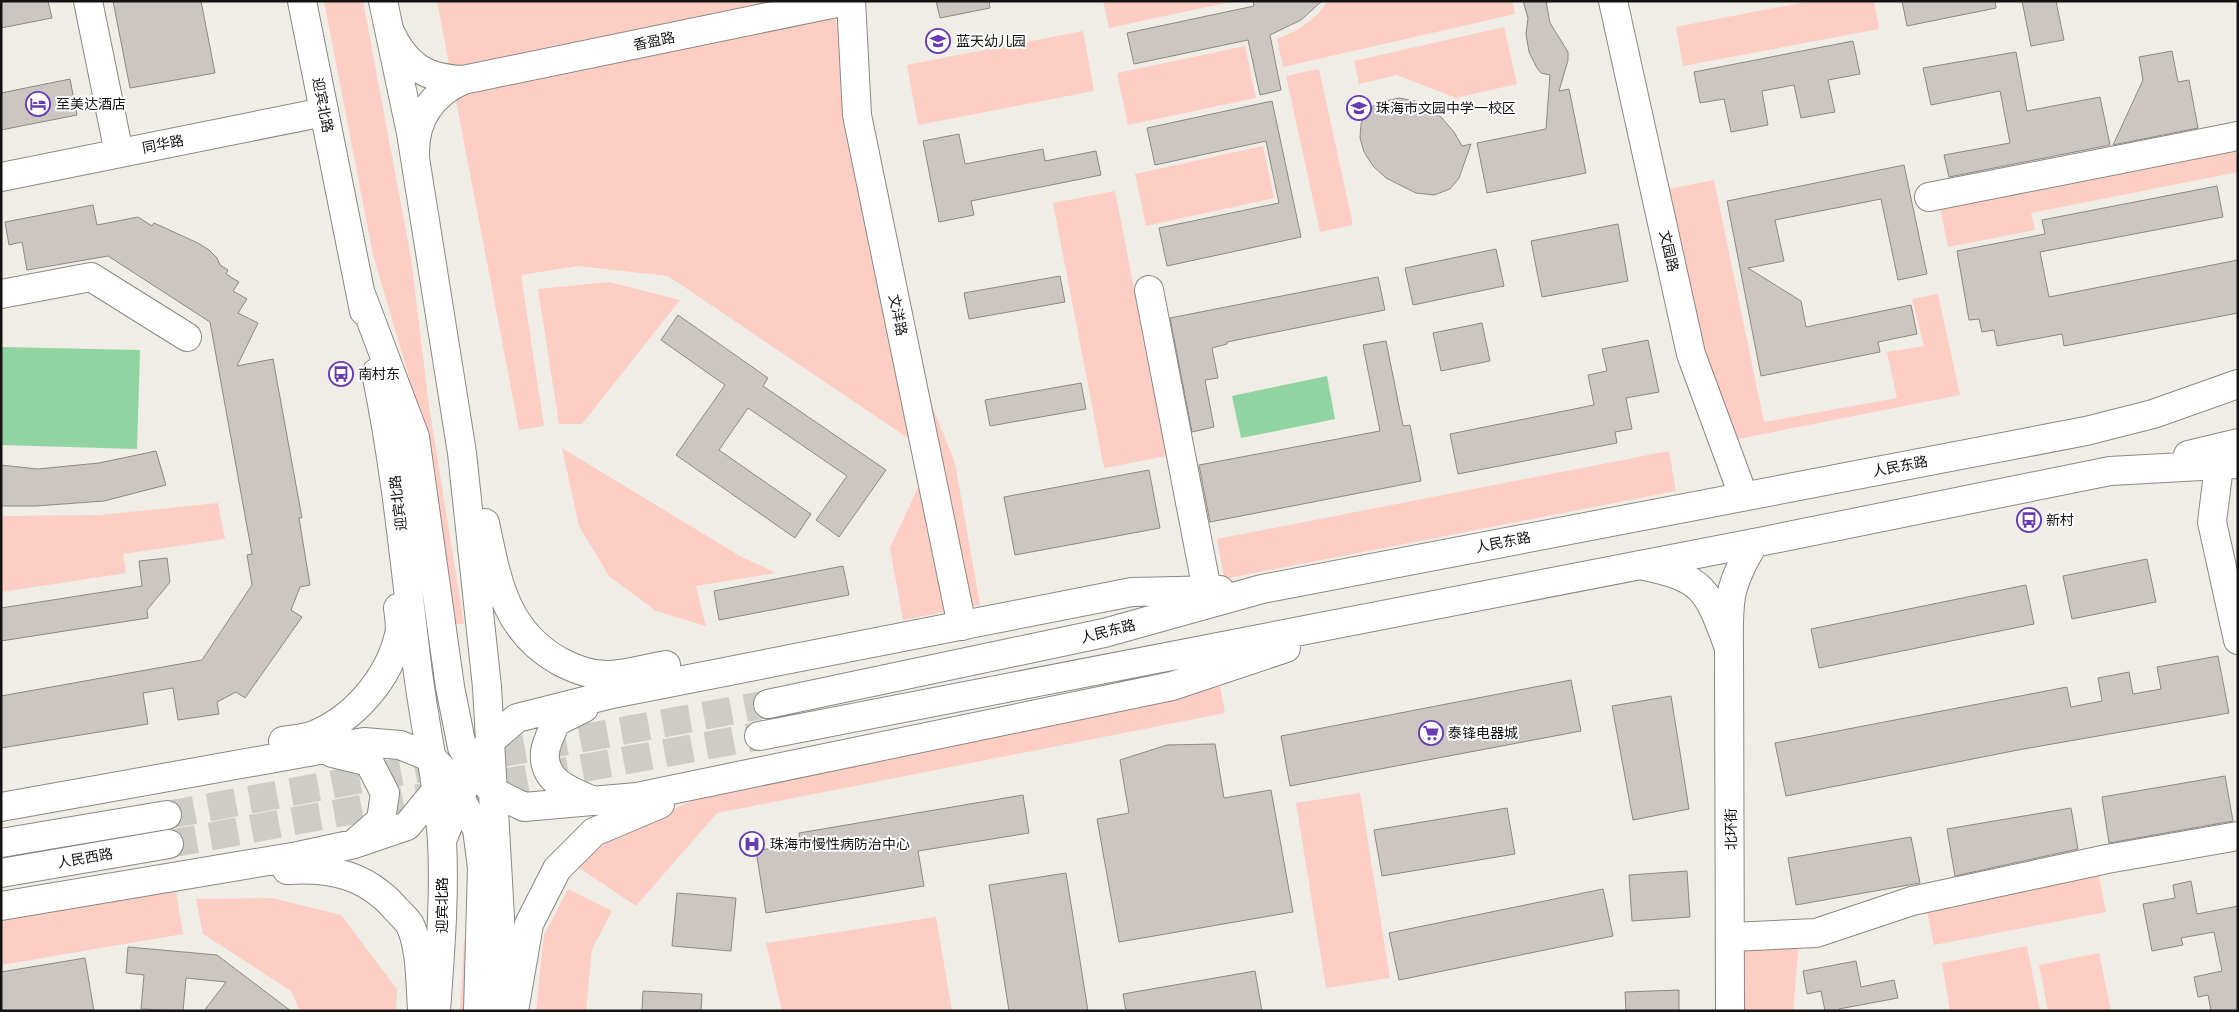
<svg xmlns="http://www.w3.org/2000/svg" width="2239" height="1012" viewBox="0 0 2239 1012" font-family="Raleway,'Noto Sans SC',sans-serif">
<style>
.green{fill:#fecec5}
.water{fill:#8fd4a1}
.building{fill:#ccc6c2;stroke:#8f8985}
.lines{fill:none;stroke-linecap:round;stroke-linejoin:round}
.major-tunnel{stroke:#ceccc6;stroke-width:28;stroke-dasharray:28 14;stroke-linecap:butt}
.minor-casing{stroke:#8a8882;stroke-width:30}
.major-casing{stroke:#8a8882;stroke-width:30}
.minor{stroke:#fff;stroke-width:28}
.major{stroke:#fff;stroke-width:28}
.labels{text-anchor:middle;stroke-width:4;stroke-linejoin:round;paint-order:stroke}
.street-label{font-size:14px;fill:#141311;stroke:#fff}
.poi-label{font-size:14px;fill:#141311;stroke:#fff;text-anchor:start}
</style>
<rect width="100%" height="100%" fill="#efede6"/>
<!-- green -->
<path class="green" d="M324,1H363L411,258L429,406L464,624H455L423,424L373,255Z
M437,1H831L848,71L866,200L869,250L916,409L932,406L955,463L980,605L903,620L890,548L933,455L668,276L578,266L521,275L544,426L519,430Z
M1103,1H1235L1109,28Z
M1328,1H1512L1515,14L1283,67L1277,39C1298,31 1315,20 1328,1Z
M1810,1H1874L1879,29L1683,66L1676,27Z
M1504,27L1517,84L1456,98L1397,75L1359,84L1354,61Z
M1083,31L1094,91L918,125L907,65Z
M1245,46L1256,98L1128,125L1117,73Z
M1319,69L1353,225L1320,232L1286,76Z
M1263,146L1274,198L1146,226L1135,174Z
M2238,149V172L2031,213L2035,230L1948,247L1940,207Z
M1714,180L1764,422L1897,398L1887,352L1924,346L1912,299L1938,294L1960,395L1733,440L1699,349L1664,190Z
M1115,191L1167,456L1104,468L1053,203Z
M609,282L680,300L582,424H559L538,289Z
M562,448L740,556L776,573L696,586L706,626L656,611L609,576L579,526Z
M1669,451L1676,491L1224,579L1217,539Z
M218,503L225,539L123,554L126,573L1,592V516L100,515Z
M1220,686L1225,713L717,813L636,906L575,865L629,827L711,793Z
M1360,793L1390,978L1326,988L1296,803Z
M2098,872L2106,912L1934,945L1926,906Z
M175,885L183,934L1,965V914Z
M568,889L612,911L592,949L586,1011H536L544,935Z
M272,898L341,915L397,989L396,1011H300L291,991L203,934L196,899Z
M936,917L952,1011H782L766,943Z
M464,941L470,945L467,1011H460Z
M1799,943L1793,1011H1737L1738,946Z
M2027,946L2040,1011H1950L1942,963Z
M2099,953L2111,1011H2048L2039,965Z"/>
<!-- water -->
<path class="water" d="M1,347L140,350L137,449L1,445Z
M1327,376L1335,419L1241,438L1232,396Z"/>
<!-- building -->
<path class="building" d="M1,1H48L52,18L1,28Z
M113,1H201L215,73L130,88Z
M936,1H989L990,8L940,18Z
M1253,1H1322L1301,20L1270,35L1281,90L1260,95L1248,40L1134,64L1127,33L1254,6Z
M1523,1H1546L1550,23L1568,52V60L1559,91L1569,89L1586,173L1487,193L1477,143L1546,129L1550,75L1541,73L1537,68L1529,52L1526,34L1528,18Z
M1902,1H1995L1996,8L1907,26Z
M2022,1H2056L2064,40L2031,46Z
M1853,41L1860,74L1828,80L1835,112L1801,118L1794,85L1762,91L1768,125L1731,132L1724,99L1700,103L1694,72Z
M2172,51L2178,82L2189,80L2198,128L2113,145L2143,80L2139,57Z
M2016,52L2027,111L2100,97L2110,145L1949,177L1944,155L2010,143L2000,91L1931,105L1923,68Z
M70,79L77,115L1,130V93Z
M1399,98L1415,101L1427,108L1441,117L1454,132L1462,146L1471,144L1459,178L1450,189L1434,195L1416,193L1386,178L1373,166L1364,152L1360,138L1361,124L1366,111L1380,102Z
M1272,101L1301,237L1167,266L1159,228L1279,203L1266,141L1155,165L1147,128Z
M959,134L965,164L1043,149L1045,161L1096,151L1101,175L971,201L974,215L939,222L923,141Z
M1904,165L1927,274L1898,280L1881,199L1775,220L1784,261L1748,268L1801,301L1806,327L1911,305L1917,334L1878,342L1880,352L1761,376L1727,201Z
M2217,186L2223,217L2040,252L2049,297L2238,260V313L2064,346L2062,334L1997,346L1994,330L1982,332L1979,319L1969,320L1957,251L2045,234L2042,220Z
M93,205L97,225L138,217L152,226L154,223L198,243L209,250L217,258L220,265L228,270L226,274L239,282L233,291L247,299L238,313L258,323L237,366L273,359L302,518H299L310,585L300,587L291,610L302,617L245,698L236,692L217,702L219,714L178,720L173,688L143,693L148,724L1,748V696L202,660L252,585L247,555L252,554L210,322L108,256L27,270L22,242L9,245L5,222Z
M1618,224L1628,281L1542,297L1531,241Z
M1496,249L1504,286L1413,305L1405,268Z
M1060,276L1065,302L969,319L964,293Z
M1378,277L1385,310L1227,342V344L1212,348L1218,378L1205,380L1214,427L1192,432L1170,318Z
M678,315L768,378L763,386L886,470L839,537L816,520L847,476L748,408L719,450L811,514L795,538L676,455L725,385L661,340Z
M1482,323L1490,361L1441,371L1433,333Z
M1648,340L1659,392L1626,398L1632,429L1615,432L1617,443L1458,474L1450,434L1594,405L1588,375L1607,371L1602,349Z
M1386,341L1403,426L1410,425L1421,481L1210,522L1199,465L1380,431L1363,345Z
M1081,383L1086,409L990,426L985,400Z
M156,451L166,485L104,501L36,506H1V465L38,469L99,463Z
M1149,470L1160,528L1015,555L1004,497Z
M167,558L170,582L147,610L148,618L1,641V608L142,586L139,561Z
M2147,559L2156,602L2072,619L2063,576Z
M843,566L849,595L719,620L714,591Z
M2026,585L2034,624L1819,668L1811,629Z
M2218,656L2229,713L2018,750L1786,796L1775,743L2067,687L2071,707L2102,701L2098,678L2129,672L2133,694L2161,689L2157,667Z
M1571,680L1581,731L1290,786L1281,736Z
M1671,696L1689,809L1633,820L1612,706Z
M1215,744L1224,798L1271,790L1293,912L1119,942L1097,819L1129,813L1120,760L1167,745Z
M2225,776L2233,821L2109,843L2102,797Z
M1023,795L1029,833L918,851L924,886L766,913L756,851L800,843L799,833Z
M1507,808L1515,854L1382,876L1374,830Z
M2071,808L2078,849L1955,876L1947,829Z
M1911,837L1920,883L1796,905L1788,858Z
M1687,871L1690,917L1632,921L1629,875Z
M1066,873L1088,1011H1009L989,885Z
M2191,881L2197,914L2238,906V1011H2211L2208,995L2198,997L2194,977L2222,971L2214,932L2181,938L2183,945L2152,951L2143,904L2175,898L2173,885Z
M1603,889L1613,936L1399,980L1389,933Z
M677,893L736,898L731,951L672,946Z
M128,947L217,955L291,1011H204L226,982L186,978L183,1011L141,1009L144,975L126,973Z
M85,958L94,1011H1V972Z
M1856,961L1861,987L1894,980L1898,998L1839,1009L1840,1011H1825L1821,991L1807,994L1803,971Z
M1255,971L1262,1011H1126L1123,994Z
M1679,990V1011H1626L1625,992Z
M643,991L702,994L701,1011H642Z"/>
<g class="lines">
<!-- major-tunnel -->
<path class="major-tunnel" d="M167,815L768,704
M169,844L759,736"/>
<defs>
<path id="minor" d="M88,1L119,153
M851,1L857,115L962,626
M1613,1L1691,354L1743,495
M390,32C406,66 426,79 463,80C432,94 415,118 415,152
M463,80L846,1
M1,177L324,112
M1929,197L2238,136
M1149,290L1207,590
M1,294L91,277L187,337
M2219,466L2212,522L2238,640
M1640,565C1704,578 1707,588 1729,648C1728,599 1729,585 1754,543
M1729,648L1730,1011
M1732,937L1816,933L1912,901L2107,859L2238,836"/>
<path id="major" d="M302,1L364,311
M383,1L411,133L462,453L487,687L501,935L499,1011
M361,294L415,437L450,687L462,747L475,770L492,791L524,807L637,797L1172,686L1286,648
M376,373C396,469 405,567 417,665C424,724 438,781 442,841C445,897 440,954 436,1011
M2188,455L2238,443
M485,523C497,579 504,630 559,661C574,669 589,675 606,675C625,675 647,668 666,665
M768,704L1104,633L1262,589L2086,431L2153,414L2238,384
M584,708L556,722C552,731 546,743 545,752C542,782 572,792 594,801
M759,736L1754,543L2110,471L2238,464
M283,741C293,739 304,739 314,735C355,718 389,678 399,635C401,627 399,616 398,608
M332,753L369,762L385,793L381,820L357,841
M1,807L364,742L400,745L432,758L447,774L477,829L482,868L478,1011
M443,838L460,796L489,742L517,718L612,694L1132,592L1220,590
M1,843L167,815
M287,870C330,867 366,875 395,908C399,913 407,919 410,925C421,948 420,983 422,1009
M1,873L169,844
M1,906L298,856L354,844L407,826L443,782
M514,1011L529,924L557,869L594,832L660,804"/>
</defs>
<!-- minor casing -->
<use href="#minor" class="minor-casing"/>
<!-- major casing -->
<use href="#major" class="major-casing"/>
<!-- minor -->
<use href="#minor" class="minor"/>
<!-- major -->
<use href="#major" class="major"/>
</g>
<!-- icons -->
<defs>
<symbol id="school-ring" viewBox="-11 -11 22 22"><circle r="9.5" fill="#fff" stroke="#693bb3" stroke-width="1.5"/><path d="M0-5L7-2L0 1L-7-2ZM-4 1L0 2.5L4 1V4Q0 6-4 4Z" fill="#693bb3"/></symbol>
<symbol id="hotel-ring" viewBox="-11 -11 22 22"><circle r="9.5" fill="#fff" stroke="#693bb3" stroke-width="1.5"/><path d="M-6-4.5h1.5V1H6V5H4.5V3h-9V5H-6ZM-4 0a1.8 1.8 0 1 1 3.6 0ZM.5 0V-2.5h3Q6-2.5 6 0Z" fill="#693bb3"/></symbol>
<symbol id="bus-ring" viewBox="-11 -11 22 22"><circle r="9.5" fill="#fff" stroke="#693bb3" stroke-width="1.5"/><path d="M-5-6H5V4H4V6H2V4H-2V6H-4V4H-5ZM-3.5-4V0h7V-4ZM-3.5 1.2v1.5H-2V1.2ZM2 1.2v1.5H3.5V1.2Z" fill="#693bb3"/></symbol>
<symbol id="supermarket-ring" viewBox="-11 -11 22 22"><circle r="9.5" fill="#fff" stroke="#693bb3" stroke-width="1.5"/><path d="M-6-5.5h2.5l.6 2H6L4.5 2H-2.5L-4.4-4H-6ZM-1.5 3.2a1.3 1.3 0 1 0 .1 0ZM3 3.2a1.3 1.3 0 1 0 .1 0Z" fill="#693bb3"/></symbol>
<symbol id="hospital-ring" viewBox="-11 -11 22 22"><circle r="9.5" fill="#fff" stroke="#693bb3" stroke-width="1.5"/><path d="M-5-5h3v3.5h4V-5h3V5h-3V1.5h-4V5h-3Z" fill="#693bb3"/></symbol>
</defs>
<g fill-rule="evenodd">
<use href="#school-ring" x="924" y="27" width="28" height="28"/>
<use href="#hotel-ring" x="24" y="90" width="28" height="28"/>
<use href="#school-ring" x="1345" y="94" width="28" height="28"/>
<use href="#bus-ring" x="327" y="360" width="28" height="28"/>
<use href="#bus-ring" x="2015" y="506" width="28" height="28"/>
<use href="#supermarket-ring" x="1417" y="719" width="28" height="28"/>
<use href="#hospital-ring" x="738" y="830" width="28" height="28"/>
</g>
<g class="labels">
<!-- street labels -->
<g class="street-label">
<text transform="translate(654 41) rotate(-12)" y="5">香盈路</text>
<text transform="translate(323 105) rotate(79)" y="5">迎宾北路</text>
<text transform="translate(163 144) rotate(-11)" y="5">同华路</text>
<text transform="translate(1669 251) rotate(77)" y="5">文园路</text>
<text transform="translate(898 315) rotate(78)" y="5">文洋路</text>
<text transform="translate(1900 466) rotate(-11)" y="5">人民东路</text>
<text transform="translate(398 503) rotate(-97)" y="5">迎宾北路</text>
<text transform="translate(1503 542) rotate(-11)" y="5">人民东路</text>
<text transform="translate(1108 631) rotate(-14)" y="5">人民东路</text>
<text transform="translate(1731 829) rotate(-91)" y="5">北环街</text>
<text transform="translate(85 858) rotate(-10)" y="5">人民西路</text>
<text transform="translate(442 905) rotate(-90)" y="5">迎宾北路</text>
</g>
<!-- poi labels -->
<g class="poi-label">
<text x="956" y="46">蓝天幼儿园</text>
<text x="56" y="109">至美达酒店</text>
<text x="1376" y="113">珠海市文园中学一校区</text>
<text x="358" y="379">南村东</text>
<text x="2046" y="525">新村</text>
<text x="1448" y="738">泰锋电器城</text>
<text x="770" y="849">珠海市慢性病防治中心</text>
</g>
</g>
<!-- border -->
<rect width="2239" height="1012" fill="none" stroke="#141311" stroke-width="5"/>
</svg>
